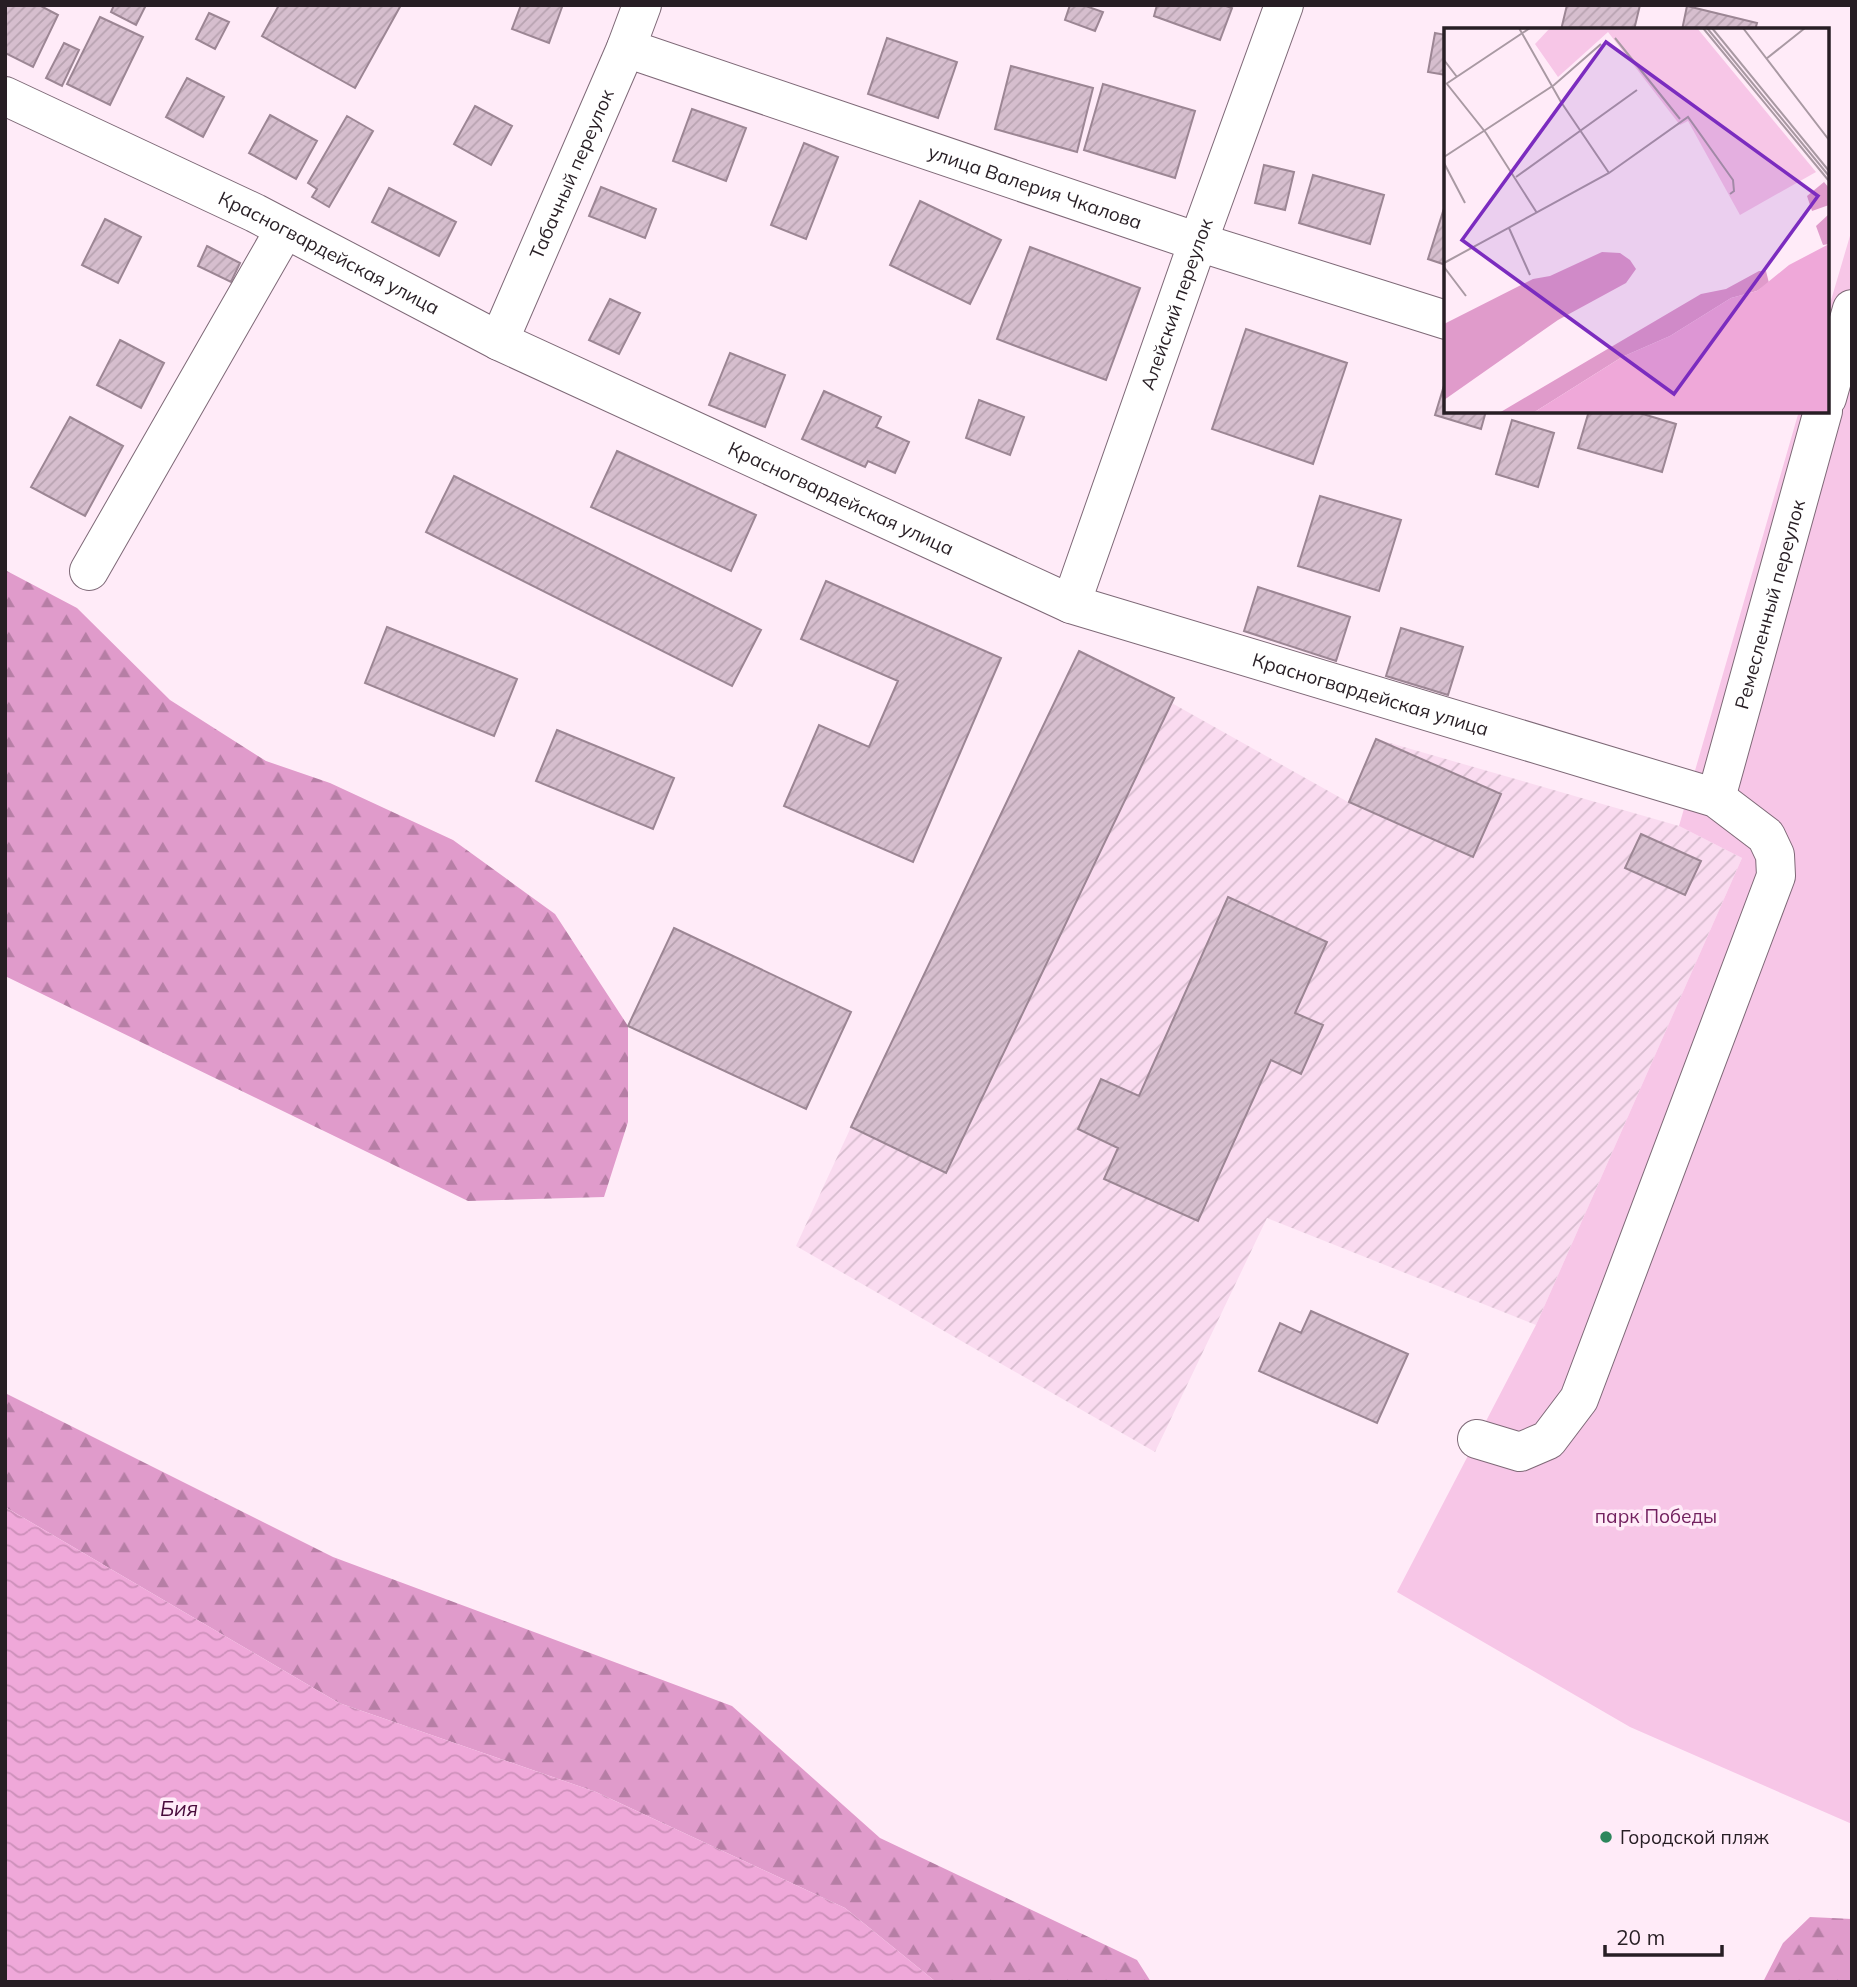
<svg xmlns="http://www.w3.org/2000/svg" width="1857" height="1987" viewBox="0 0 1857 1987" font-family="Mulish,sans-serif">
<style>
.industrial{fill:url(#industrial-furrows)}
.forest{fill:url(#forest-firs)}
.park{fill:#f7c6e7}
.water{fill:url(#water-waves)}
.building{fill:url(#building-hatch);stroke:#9c8694;stroke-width:2}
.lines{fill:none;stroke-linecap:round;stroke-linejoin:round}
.minor-casing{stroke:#7e6977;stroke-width:40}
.minor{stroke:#fff;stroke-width:38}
.poi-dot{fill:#2d865c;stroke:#ffebf8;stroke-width:2.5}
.labels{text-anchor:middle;stroke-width:7;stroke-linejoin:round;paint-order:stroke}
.street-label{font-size:19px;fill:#271e24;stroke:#ffebf8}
.park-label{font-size:19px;fill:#72215f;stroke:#ffebf8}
.poi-label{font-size:19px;fill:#271e24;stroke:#ffebf8;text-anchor:start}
.water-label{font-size:21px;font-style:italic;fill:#480b3b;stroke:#ffebf8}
.inset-road{fill:none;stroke:#a999a3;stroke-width:2}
.view{fill:#7b2cbf;fill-opacity:0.15;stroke:#7b2cbf;stroke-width:3.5}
.inset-edge{fill:none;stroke:#271e24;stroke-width:3.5}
</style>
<defs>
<pattern id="industrial-furrows" width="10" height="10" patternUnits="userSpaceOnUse" patternTransform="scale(1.75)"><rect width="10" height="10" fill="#fadbf0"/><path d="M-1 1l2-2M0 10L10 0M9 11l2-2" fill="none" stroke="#d6bcce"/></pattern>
<pattern id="forest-firs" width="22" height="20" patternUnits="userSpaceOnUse" patternTransform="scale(1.75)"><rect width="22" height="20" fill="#e09bcb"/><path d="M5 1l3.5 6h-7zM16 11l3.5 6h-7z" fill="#b67ea5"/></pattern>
<pattern id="water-waves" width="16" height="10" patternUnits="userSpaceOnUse" patternTransform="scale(1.75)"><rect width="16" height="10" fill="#efa8d9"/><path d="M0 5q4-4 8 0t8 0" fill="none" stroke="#cd90ba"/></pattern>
<pattern id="building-hatch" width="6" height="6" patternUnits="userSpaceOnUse" patternTransform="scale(1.75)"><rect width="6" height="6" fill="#d6bece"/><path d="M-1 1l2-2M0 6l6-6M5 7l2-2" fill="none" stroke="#b8a3b1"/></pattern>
</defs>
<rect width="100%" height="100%" fill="#ffebf8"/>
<!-- industrial -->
<path class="industrial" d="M1079,651L1348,802L1376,739L1679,826L1742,858L1536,1325L1267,1218L1155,1452L796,1246L851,1127Z"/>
<!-- forest -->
<path class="forest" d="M5,570L77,608L170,700L266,761L330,783L453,840L555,914L628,1026V1122L604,1197L468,1201L5,976Z
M5,1393L333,1557L732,1706L880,1838L1137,1960L1151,1982H936L845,1908L596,1792L339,1703L5,1507Z
M1810,1917L1852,1919V1982H1763L1783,1943Z"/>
<!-- park -->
<path class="park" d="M1852,229V1824L1630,1727L1397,1592L1536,1325L1742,858L1679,826L1799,411H1827V314Z"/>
<!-- water -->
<path class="water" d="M5,1507L339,1703L596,1792L845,1908L936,1982H5Z"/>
<!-- building -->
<path class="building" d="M5,5H39L58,15L33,67L5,53Z
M114,5H146L136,25L111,12Z
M279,5H401L355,88L262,36Z
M521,5H558L562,7L549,43L512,29Z
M1070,5H1083L1103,12L1095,31L1065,20Z
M1157,5H1223L1232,8L1220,40L1154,16Z
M1567,5H1640L1634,30H1561Z
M1687,6L1757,23L1755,30H1682Z
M209,13L229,22L215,49L196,39Z
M100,17L143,37L110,105L67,84Z
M1435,33L1446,35V75L1428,72Z
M887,38L957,62L938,118L868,94Z
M64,43L79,50L62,86L46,78Z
M1011,66L1093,88L1077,152L995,129Z
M187,78L224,97L203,137L166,117Z
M1103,84L1195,111L1175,178L1084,150Z
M475,106L512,126L491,165L454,144Z
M692,109L746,128L726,181L673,161Z
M270,115L317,141L296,179L249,153Z
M347,116L373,131L329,207L312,197L317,189L308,183Z
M804,143L838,157L806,239L771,225Z
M1264,165L1294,172L1285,210L1255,203Z
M1313,175L1384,195L1370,244L1299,223Z
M601,187L656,209L645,238L589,216Z
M389,188L456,222L439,256L372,222Z
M920,201L1001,240L970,304L890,265Z
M1445,205L1446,206V265L1428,259Z
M105,219L141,237L118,283L82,265Z
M207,246L240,263L231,282L198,266Z
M1030,247L1140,288L1106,380L997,339Z
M610,299L640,313L619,354L589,340Z
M1246,329L1347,363L1313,464L1212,429Z
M120,340L164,363L141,408L97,385Z
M730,353L785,375L765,427L709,405Z
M1446,379V411H1486L1481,429L1435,415Z
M824,391L881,417L876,427L909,442L895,473L868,461L865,467L802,439Z
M979,400L1024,417L1010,455L966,438Z
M1589,411H1633L1676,424L1662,472L1578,448Z
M70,417L123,446L85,516L31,487Z
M1512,420L1554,433L1538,487L1496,474Z
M617,451L756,515L731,571L591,507Z
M454,476L761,630L732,686L426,532Z
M1320,496L1401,520L1379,591L1298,566Z
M826,581L1001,658L913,862L784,806L819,725L869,747L898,681L801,639Z
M1258,587L1350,617L1336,661L1244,631Z
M387,627L517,679L494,736L365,683Z
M1401,628L1463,647L1448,695L1386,676Z
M1079,651L1174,698L946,1173L851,1127Z
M557,730L674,778L653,829L536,781Z
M1376,739L1501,794L1473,857L1349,802Z
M1641,834L1701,861L1685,895L1625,868Z
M1228,897L1327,942L1295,1013L1323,1025L1301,1074L1271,1060L1198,1221L1104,1179L1118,1148L1078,1129L1101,1079L1139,1096Z
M674,928L851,1012L806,1109L628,1026Z
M1311,1311L1408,1354L1377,1423L1259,1371L1280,1323L1301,1333Z"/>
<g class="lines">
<defs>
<g id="minor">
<path id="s1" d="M626,48L1198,242L1446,320"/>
<path id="s2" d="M5,96L255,213L499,341L1071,604L1716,798L1766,836L1775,855L1776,876L1579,1399L1548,1440L1520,1452L1477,1439"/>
<path id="s3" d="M499,341L626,48L642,5"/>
<path d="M1827,398L1852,309"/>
<path d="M89,571L285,229"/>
<path id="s4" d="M1071,604L1198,242L1284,5"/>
<path id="s5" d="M1716,798L1823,411"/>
</g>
</defs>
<!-- minor casing -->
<use href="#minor" class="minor-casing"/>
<!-- minor -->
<use href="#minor" class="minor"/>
</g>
<!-- markers -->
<circle class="poi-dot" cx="1606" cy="1837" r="7"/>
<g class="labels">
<!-- street labels -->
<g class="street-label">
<text dy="7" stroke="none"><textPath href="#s3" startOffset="182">Табачный переулок</textPath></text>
<text dy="7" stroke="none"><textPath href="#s1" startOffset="432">улица Валерия Чкалова</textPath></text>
<text dy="7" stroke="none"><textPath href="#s2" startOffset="360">Красногвардейская улица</textPath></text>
<text dy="7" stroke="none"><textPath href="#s4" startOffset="318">Алейский переулок</textPath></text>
<text dy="7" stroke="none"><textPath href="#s2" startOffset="928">Красногвардейская улица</textPath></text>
<text dy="7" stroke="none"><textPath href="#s5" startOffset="201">Ремесленный переулок</textPath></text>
<text dy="7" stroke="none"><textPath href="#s2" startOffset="1494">Красногвардейская улица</textPath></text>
</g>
<!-- park labels -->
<g class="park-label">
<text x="1656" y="1523">парк Победы</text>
</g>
<!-- poi labels -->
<g class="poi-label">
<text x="1620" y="1844">Городской пляж</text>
</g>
<!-- water labels -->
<g class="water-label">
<text x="179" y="1816">Бия</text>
</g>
</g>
<!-- overview -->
<g transform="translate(1444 28)">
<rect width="385" height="385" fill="#ffebf8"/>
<path d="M380,154L385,160V177L368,183L363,168ZM385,186V216L379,217L372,198ZM158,224L176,225L186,232L192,241L182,255L114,292L0,372V296L89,251L106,248ZM315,243H322L325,255L313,263L287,270L226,308L178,329L89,385H55L257,266L282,261Z" fill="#e09bcb"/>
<path d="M106,0H253L372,144L296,187L244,93L236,97L164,4L114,49L91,16Z" fill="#f7c6e7"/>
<path d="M385,216V385H89L178,329L226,308L287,270L313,263L345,237Z" fill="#efa8d9"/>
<path class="inset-road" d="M75,0L117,74L165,145M259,0L385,153M263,0L385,148M268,0L385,143M299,0L385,112M171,10L236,91M322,31L361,0M0,32L13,49M2,56L86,0M3,56L42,105L93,185M0,129L110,57L157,16M0,135L21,175M72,149L193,62M65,200L86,247M0,235L165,145L244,89L289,152L290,163L286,166M0,239L22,268"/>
<path class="view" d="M162,14L374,168L230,366L18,212Z"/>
<rect width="385" height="385" class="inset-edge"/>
</g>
<!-- border -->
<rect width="1857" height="1987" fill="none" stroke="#271e24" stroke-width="14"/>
<!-- scale -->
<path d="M1605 1945v10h117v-10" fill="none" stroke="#271e24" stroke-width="3.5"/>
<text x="1616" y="1945" font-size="21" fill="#271e24" stroke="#ffebf8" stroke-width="5" paint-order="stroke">20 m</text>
</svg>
